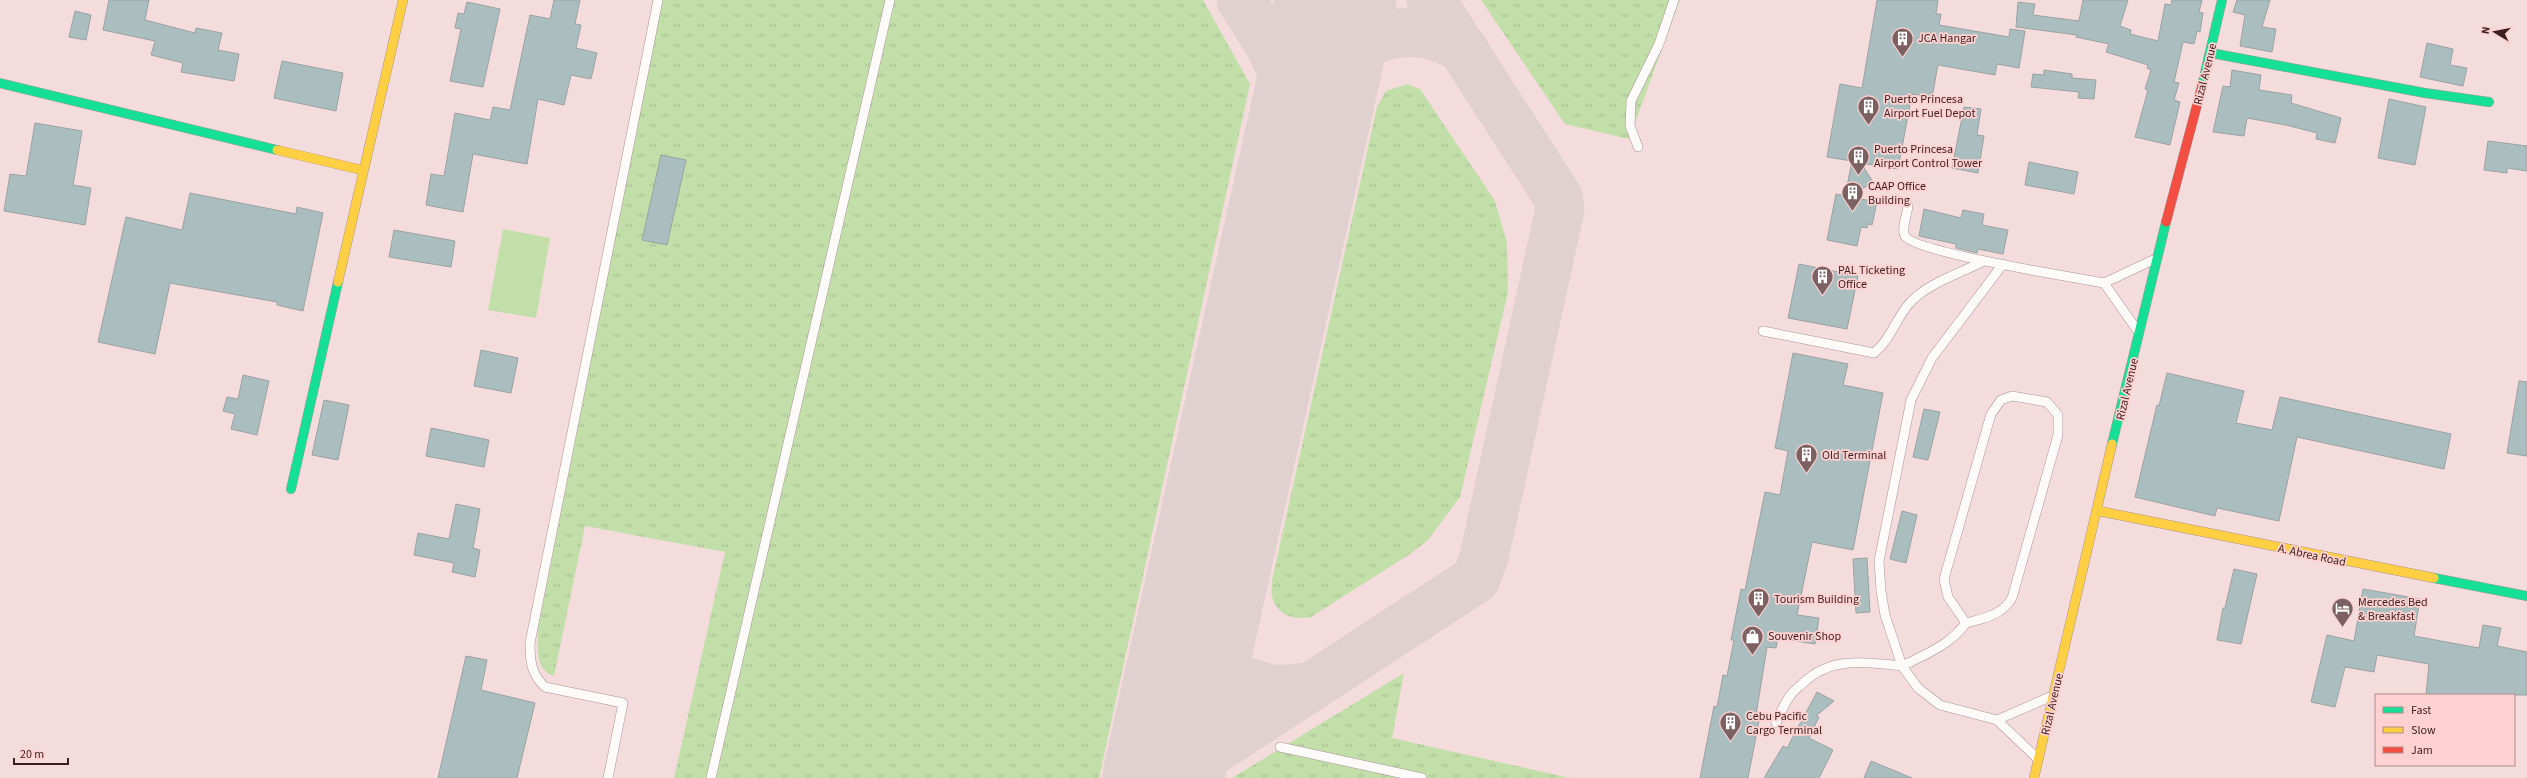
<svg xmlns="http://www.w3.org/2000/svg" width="2527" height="778" viewBox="0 0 2527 778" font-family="'Source Sans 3',sans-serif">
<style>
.grass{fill:url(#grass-tufts)}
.pitch{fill:#c2dfaa}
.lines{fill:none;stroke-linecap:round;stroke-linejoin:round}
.taxiway{stroke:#e0d0d0;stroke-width:49}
.runway{stroke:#e0d0d0;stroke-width:121}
.building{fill:#abbebf;stroke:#9ba2a3}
.lane-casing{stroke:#ab9394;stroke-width:10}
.fast-casing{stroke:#ab9394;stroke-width:10}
.slow-casing{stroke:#ab9394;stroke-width:10}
.jam-casing{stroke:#ab9394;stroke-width:10}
.lane{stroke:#fdfafa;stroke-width:9}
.fast{stroke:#16e098;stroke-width:9}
.slow{stroke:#ffcf43;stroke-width:9}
.jam{stroke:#f24e42;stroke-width:9}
.labels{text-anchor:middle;stroke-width:3.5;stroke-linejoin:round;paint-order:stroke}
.poi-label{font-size:12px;fill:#3b1f20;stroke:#ffd1d1;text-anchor:start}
.street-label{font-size:12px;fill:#3b1f20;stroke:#ffd1d1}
</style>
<defs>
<pattern id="grass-tufts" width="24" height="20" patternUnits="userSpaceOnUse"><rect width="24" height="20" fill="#c2dfaa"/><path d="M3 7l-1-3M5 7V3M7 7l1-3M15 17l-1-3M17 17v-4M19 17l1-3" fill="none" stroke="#a8bf92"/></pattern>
</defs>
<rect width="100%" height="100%" fill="#f4dcdc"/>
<!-- grass -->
<path class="grass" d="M662,0H1203L1250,84L1099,778H674L725,552L585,526L554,676C534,669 538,647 538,629Z
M1481,0H1680L1629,139L1565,124Z
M1407,84L1420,89L1495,201L1507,243L1508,292L1460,497L1428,540L1410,554L1311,617C1294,621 1275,614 1272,595C1271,590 1272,582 1273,576L1377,107L1386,91Z
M1404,673L1392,738L1570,778H1232Z"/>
<!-- pitch -->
<path class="pitch" d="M503,229L550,238L536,318L488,310Z"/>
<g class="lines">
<!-- taxiway -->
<path class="taxiway" d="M1241,0L1270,46L1308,125
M1315,96C1330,80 1351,52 1370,42C1402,26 1437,31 1465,51
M1193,645L1241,680L1274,690L1310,687
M1176,778L1194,763L1476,579L1484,557L1560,209L1558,197L1431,0"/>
<!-- runway -->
<path class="runway" d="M1163,778L1336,0"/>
</g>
<!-- building -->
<path class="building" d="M109,0H149L145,20L195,33L196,28L222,33L218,50L239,54L234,81L181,72L183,63L151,55L155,41L103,30Z
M554,0H580L575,24L581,25L576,48L597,53L591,79L571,75L564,105L538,99L527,164L473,154L463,212L426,205L431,174L444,176L455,113L490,120L493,107L510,110L530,15L550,19Z
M1877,0H1938L1936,14H1941L1939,25L2009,37L2010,29L2025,31L2019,68L1997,64L1995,75L1938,65L1932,97L1912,94L1898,169L1861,163L1873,182L1850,197L1877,202L1872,225L1868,224L1867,228L1861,227L1857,246L1827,240L1836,194L1845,196L1852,161L1827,157L1840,84L1862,88Z
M2083,0H2128L2120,26L2131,30L2130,34L2158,41L2165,4L2171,5L2172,0H2202L2199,12L2203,13L2200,32L2197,31L2194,44L2183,42L2174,82L2179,83L2174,100L2180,102L2170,145L2135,137L2148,90L2145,89L2151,70L2147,68L2148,65L2106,52L2109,44L2076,37L2077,35L2016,27L2018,2L2035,4L2033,15L2079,21Z
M2237,0H2270L2262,27L2276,29L2272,52L2240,46L2245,15L2233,12Z
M467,2L500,9L483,87L450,81L461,29L455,28L458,13L464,14Z
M75,11L91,15L86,40L69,37Z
M2427,43L2453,49L2450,65L2467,68L2463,86L2420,77Z
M282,61L343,73L336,111L274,98Z
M2044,70L2072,74V78L2096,80L2094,99L2078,98L2079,92L2031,87L2033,74L2044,75Z
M2232,70L2261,75L2259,90L2292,95L2291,103L2341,118L2335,143L2316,139L2317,133L2286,125L2247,118L2244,136L2213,132L2223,86L2230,87Z
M2389,99L2426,107L2415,165L2378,158Z
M1964,107L1981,109L1977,135L1984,136L1978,173L1952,168Z
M35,123L82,131L73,185L91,188L85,225L4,211L10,174L26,176Z
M2488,141L2527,146V171L2507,168V173L2484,170Z
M661,155L686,160L667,245L642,240Z
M2029,162L2078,172L2074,194L2025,185Z
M190,193L296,214L297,207L323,213L303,311L277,305V302L170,283L155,354L98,342L126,217L182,230Z
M1924,209L1961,218L1963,210L1984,214L1982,225L2008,230L2003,254L1978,249L1977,253L1965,250L1956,248V244L1919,236Z
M394,230L455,241L451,267L389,257Z
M1799,264L1858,276L1847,329L1788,318Z
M481,350L518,358L511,393L474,386Z
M1793,353L1848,364L1843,385L1883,393L1853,550L1812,542L1797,615L1819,618L1815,644L1778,638L1776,648L1767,647L1756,715L1760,716L1748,778H1700L1714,706L1717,707L1723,675L1727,676L1734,640H1731L1741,589L1745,590L1765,492L1780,495L1788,451L1775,448Z
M2167,373L2244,391L2236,423L2272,430L2280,397L2451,434L2444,469L2297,437L2279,521L2217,508L2215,516L2135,497L2157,405L2159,406Z
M243,375L269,381L257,435L231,429L235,414L223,411L227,397L238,399Z
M2519,381L2527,382V456L2507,453Z
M324,400L349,405L338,460L312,455Z
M1924,409L1940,412L1928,460L1913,457Z
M431,428L489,440L484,467L426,456Z
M456,504L480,509L473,548L480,550L475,577L452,572L454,563L414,555L418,533L449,539Z
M1902,511L1917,515L1906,563L1890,559Z
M1867,558L1870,612L1856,613L1853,559Z
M2234,569L2257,574L2241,644L2217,640L2223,608H2225Z
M2363,589L2420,599L2414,636L2479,648L2483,625L2501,628L2497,646L2527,652V695H2426L2429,664L2377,655L2374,672L2345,667L2335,707L2311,702L2327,635L2354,641Z
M466,656L487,660L481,690L535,703L517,778H438Z
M1817,692L1834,701L1816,716L1819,717L1809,738L1833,750L1819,778H1764L1783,746L1787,748Z
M1871,761L1912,778H1864Z"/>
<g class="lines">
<defs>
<path id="lane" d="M1638,147L1630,126L1631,101L1659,44L1674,0
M1908,206C1907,215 1901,229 1905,236C1914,252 2077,278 2104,283
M2003,264L1932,358L1911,400L1879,561L1881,591L1885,615L1902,666L1918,688L1940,705L1997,720L2037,758
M2104,283L2137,330
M2104,283L2153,260
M1763,331L1874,353C1890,340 1895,321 1908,305C1925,284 1961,273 1984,261
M1902,666C1926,654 1950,645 1966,623C1985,618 2001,616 2012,598L2058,435V415L2047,402L2012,396L2001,400L1991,414L1944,579L1948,597L1966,623
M1997,720L2052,696
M1776,723C1780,714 1784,704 1790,696C1793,691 1799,687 1803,683C1831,656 1866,662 1902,666
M1280,747L1422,778
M608,778L623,703L545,687C531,674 530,661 530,643L658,0
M711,778L890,0"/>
<path id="fast" d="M2211,53L2425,93L2489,102
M0,83L277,150
M2202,86L2222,0
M2112,444L2166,222
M291,489L338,282
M2434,578L2527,596"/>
<path id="slow" d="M277,150L362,170
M338,282L403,0
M2099,511L2434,578
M2034,778L2112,444"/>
<path id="jam" d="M2166,222L2202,86"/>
</defs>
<!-- lane casing -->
<use href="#lane" class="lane-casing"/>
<!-- fast casing -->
<use href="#fast" class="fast-casing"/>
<!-- slow casing -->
<use href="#slow" class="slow-casing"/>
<!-- jam casing -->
<use href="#jam" class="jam-casing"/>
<!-- lane -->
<use href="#lane" class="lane"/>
<!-- fast -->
<use href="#fast" class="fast"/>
<!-- slow -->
<use href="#slow" class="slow"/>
<!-- jam -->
<use href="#jam" class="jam"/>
</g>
<!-- icons -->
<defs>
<symbol id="building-pin" viewBox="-11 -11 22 30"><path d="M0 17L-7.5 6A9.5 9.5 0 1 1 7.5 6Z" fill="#7c6162" stroke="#ffd1d1"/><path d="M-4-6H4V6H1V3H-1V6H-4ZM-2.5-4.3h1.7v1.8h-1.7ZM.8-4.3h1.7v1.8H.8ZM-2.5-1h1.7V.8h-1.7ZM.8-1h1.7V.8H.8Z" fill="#fff"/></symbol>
<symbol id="hotel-pin" viewBox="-11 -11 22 30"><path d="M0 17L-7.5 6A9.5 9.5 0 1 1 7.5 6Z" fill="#7c6162" stroke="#ffd1d1"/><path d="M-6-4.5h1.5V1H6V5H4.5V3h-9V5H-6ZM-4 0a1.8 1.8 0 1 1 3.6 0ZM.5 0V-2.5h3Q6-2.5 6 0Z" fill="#fff"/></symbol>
<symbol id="shop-pin" viewBox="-11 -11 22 30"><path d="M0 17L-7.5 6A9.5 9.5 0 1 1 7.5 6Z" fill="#7c6162" stroke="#ffd1d1"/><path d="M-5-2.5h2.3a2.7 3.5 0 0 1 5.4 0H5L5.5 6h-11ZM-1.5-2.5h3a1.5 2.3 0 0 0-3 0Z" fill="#fff"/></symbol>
</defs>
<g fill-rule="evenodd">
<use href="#building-pin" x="1890" y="26" width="25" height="34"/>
<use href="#building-pin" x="1856" y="94" width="25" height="34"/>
<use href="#building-pin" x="1846" y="144" width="25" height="34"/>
<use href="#building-pin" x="1840" y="180" width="25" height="34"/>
<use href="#building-pin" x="1810" y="264" width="25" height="34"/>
<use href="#building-pin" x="1794" y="442" width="25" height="34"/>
<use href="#building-pin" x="1746" y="586" width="25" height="34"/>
<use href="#hotel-pin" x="2330" y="596" width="25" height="34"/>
<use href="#shop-pin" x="1740" y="624" width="25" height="34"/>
<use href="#building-pin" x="1718" y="710" width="25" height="34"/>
</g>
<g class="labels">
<!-- poi labels -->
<g class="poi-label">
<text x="1918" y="42">JCA Hangar</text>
<text x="1884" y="103">Puerto Princesa<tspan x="1884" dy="14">Airport Fuel Depot</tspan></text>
<text x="1874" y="153">Puerto Princesa<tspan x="1874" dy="14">Airport Control Tower</tspan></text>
<text x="1868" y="190">CAAP Office<tspan x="1868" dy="14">Building</tspan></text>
<text x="1838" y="274">PAL Ticketing<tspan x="1838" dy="14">Office</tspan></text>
<text x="1822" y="459">Old Terminal</text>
<text x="1774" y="603">Tourism Building</text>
<text x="2358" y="606">Mercedes Bed<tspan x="2358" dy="14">&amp; Breakfast</tspan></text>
<text x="1768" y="640">Souvenir Shop</text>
<text x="1746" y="720">Cebu Pacific<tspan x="1746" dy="14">Cargo Terminal</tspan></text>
</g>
<!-- street labels -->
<g class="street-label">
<text transform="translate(2205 74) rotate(-76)" y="4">Rizal Avenue</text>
<text transform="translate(2127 389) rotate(-77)" y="4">Rizal Avenue</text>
<text transform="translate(2312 555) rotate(12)" y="4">A. Abrea Road</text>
<text transform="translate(2052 704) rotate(-77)" y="4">Rizal Avenue</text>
</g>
</g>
<!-- legend -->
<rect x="2375" y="694" width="140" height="72" fill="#ffd1d1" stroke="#b18a8a"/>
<rect x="2383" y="707" width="20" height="6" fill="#16e098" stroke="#b18a8a"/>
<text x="2411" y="714" font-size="12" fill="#3b1f20">Fast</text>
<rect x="2383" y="727" width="20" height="6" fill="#ffcf43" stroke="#b18a8a"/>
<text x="2411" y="734" font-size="12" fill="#3b1f20">Slow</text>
<rect x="2383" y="747" width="20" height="6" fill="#f24e42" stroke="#b18a8a"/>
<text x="2411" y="754" font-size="12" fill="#3b1f20">Jam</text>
<!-- north arrow -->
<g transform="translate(2495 32) rotate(280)" stroke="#ffd1d1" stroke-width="3" paint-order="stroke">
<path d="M0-3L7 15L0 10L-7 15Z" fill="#3b1f20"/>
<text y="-6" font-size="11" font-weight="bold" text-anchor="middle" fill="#3b1f20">N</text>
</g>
<!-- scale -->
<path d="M14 758v6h54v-6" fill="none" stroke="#3b1f20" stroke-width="2"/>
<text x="20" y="758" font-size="12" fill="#3b1f20" stroke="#ffd1d1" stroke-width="3" paint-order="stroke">20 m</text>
</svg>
